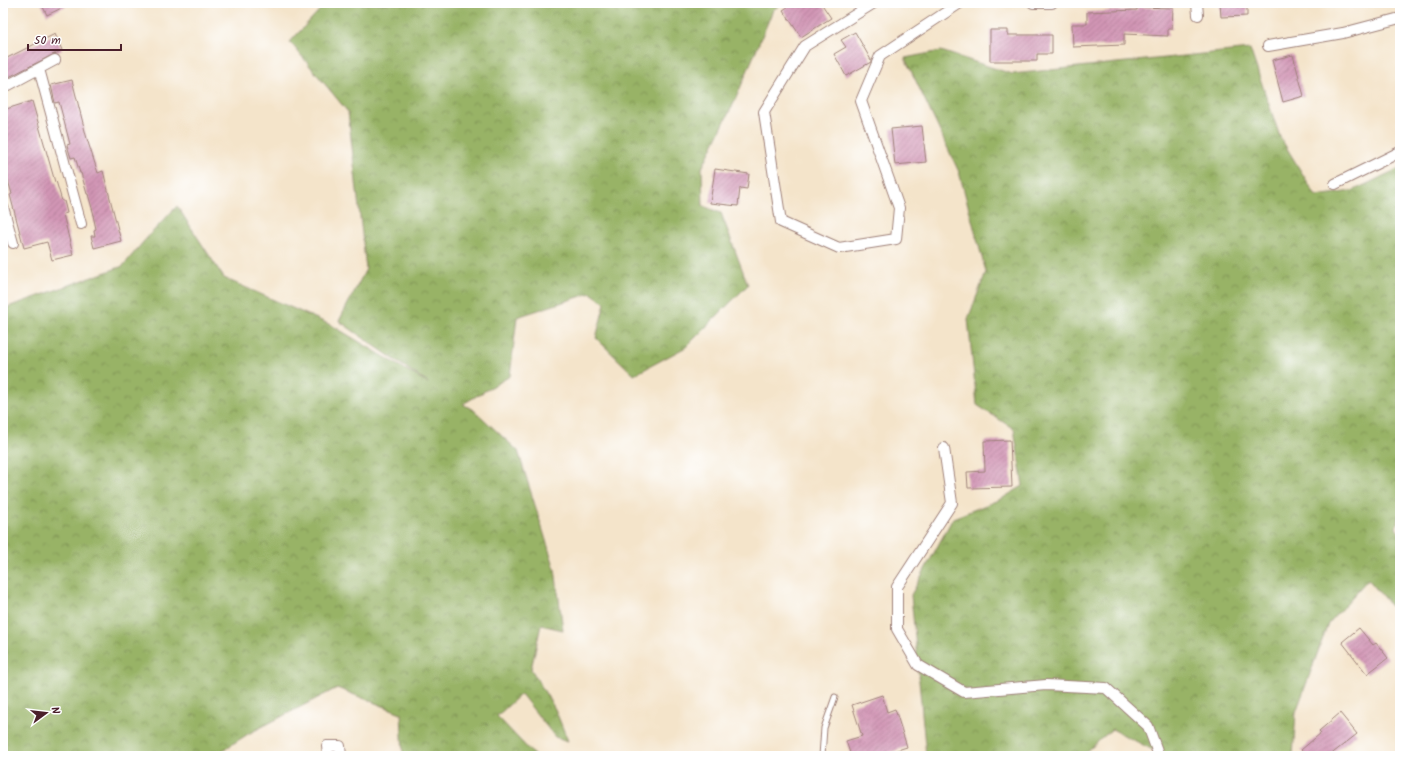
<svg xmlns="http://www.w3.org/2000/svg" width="1403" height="759" viewBox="0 0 1403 759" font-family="Kalam,sans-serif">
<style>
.forest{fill:url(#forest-crowns);stroke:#716948}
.building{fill:url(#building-hatch)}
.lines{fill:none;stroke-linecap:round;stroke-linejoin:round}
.lane-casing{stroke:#9f827a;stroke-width:7}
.street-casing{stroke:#9f827a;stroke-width:12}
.lane{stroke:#fff;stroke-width:5}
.street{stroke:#fff;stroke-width:10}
</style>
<defs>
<pattern id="forest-crowns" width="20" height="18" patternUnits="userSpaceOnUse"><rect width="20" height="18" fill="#98b366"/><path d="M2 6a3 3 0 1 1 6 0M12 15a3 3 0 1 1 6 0" fill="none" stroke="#7e9154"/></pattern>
<pattern id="building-hatch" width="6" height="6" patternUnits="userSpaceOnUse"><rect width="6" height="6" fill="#d295b5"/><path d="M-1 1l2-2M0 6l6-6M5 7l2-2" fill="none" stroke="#ac7993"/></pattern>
</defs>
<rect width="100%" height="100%" fill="#fff"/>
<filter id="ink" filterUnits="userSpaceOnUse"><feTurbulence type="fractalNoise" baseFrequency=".025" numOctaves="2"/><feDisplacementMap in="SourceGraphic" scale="8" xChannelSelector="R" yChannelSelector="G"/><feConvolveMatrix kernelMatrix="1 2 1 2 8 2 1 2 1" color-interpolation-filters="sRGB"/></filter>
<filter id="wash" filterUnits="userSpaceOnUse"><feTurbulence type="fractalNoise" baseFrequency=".012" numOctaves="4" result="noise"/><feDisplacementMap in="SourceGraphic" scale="16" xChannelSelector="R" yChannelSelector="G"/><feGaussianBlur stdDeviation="0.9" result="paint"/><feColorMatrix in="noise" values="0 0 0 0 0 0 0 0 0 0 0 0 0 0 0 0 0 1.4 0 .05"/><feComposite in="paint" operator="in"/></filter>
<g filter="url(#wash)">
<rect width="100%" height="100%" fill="#f4e4ca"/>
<!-- forest -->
<path class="forest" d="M326,3H783L773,10L736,98L702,168L703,206L721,213L748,285L686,347L634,375L596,338L605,303L591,293L517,317L510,376L463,404L475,411L518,451L555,569L563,630L541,625L531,669L555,709L568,741L555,737L521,694L497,716L535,756H403L401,713L337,688L248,734L214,756H3V314L8,307L123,266L144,241L177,206L224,278L333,326L428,383L339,321L366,269L348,112L290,42Z
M1250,49L1280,137L1316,196L1352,191L1400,168V510L1396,528L1400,534V617L1368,579L1328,624L1296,712L1293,756H1165L1112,729L1082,756H926L911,595L953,518L1001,499L1023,486L1014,429L977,405L968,319L986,272L959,172L905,58L941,51L1012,74Z"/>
<g id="blocks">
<!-- building -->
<path class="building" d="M41,3H72L47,15Z
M794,3H821L831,18L801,37L783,10Z
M1220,3H1247V16L1221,17Z
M1137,7L1173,8L1172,29H1168V36L1124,34V45L1073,47L1072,24H1087V12L1137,10Z
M990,30H1008V35H1052V54H1037V61H990Z
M855,32L871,60V62L846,76L834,54L846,47L841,40Z
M55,34L62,50L3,80V60Z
M1293,55L1304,96L1283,102L1272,60Z
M72,80L87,139L98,173L103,171L121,241L94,248L91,236H95L94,230L96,229L93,215H94L88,194H87L81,173H80L75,157L71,158L67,145L70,144L59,102L55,103L51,85Z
M32,101L55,182L56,181L62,201H64L67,213L63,214L73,255L52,260L47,242L24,248L10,195L12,194L3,164V110Z
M922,126L926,162L895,165L891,129Z
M715,169L749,174L747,189L740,188L738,206L710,203Z
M1010,440L1012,487L968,488L967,472L985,471L984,441Z
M1359,628L1373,645L1376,643L1388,658L1367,674L1342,642Z
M882,695L887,712L895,709L907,747L878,756H851L846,741L862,736L852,705Z
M1340,713L1357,734L1329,756H1307L1301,750L1321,733L1319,731Z"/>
</g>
</g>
<g filter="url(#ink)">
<use href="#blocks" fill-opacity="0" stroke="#9f827a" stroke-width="1"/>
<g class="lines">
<defs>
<path id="lane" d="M822,756L824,728L835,697"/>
<path id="street" d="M874,3L805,46L764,112L781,222L839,248L896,239L899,208L861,101L880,56L960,3
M1033,3H1052
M1197,3L1198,15
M1268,46L1343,33L1400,18
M39,69L81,224
M3,88L55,60
M1335,184L1400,152
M3,207L13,243
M944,448L952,503L897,587V629L918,665L964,692L1046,685L1106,688L1148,726L1159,756
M328,756L327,746H340L341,756"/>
</defs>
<!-- lane casing -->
<use href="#lane" class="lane-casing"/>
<!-- street casing -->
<use href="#street" class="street-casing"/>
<!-- lane -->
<use href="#lane" class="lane"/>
<!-- street -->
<use href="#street" class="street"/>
</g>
</g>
<!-- margin -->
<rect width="1403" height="759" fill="none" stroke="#fff" stroke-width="16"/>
<!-- north arrow -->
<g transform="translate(46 713) rotate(75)" stroke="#ffffff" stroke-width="3" paint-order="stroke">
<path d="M0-3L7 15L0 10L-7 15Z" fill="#4a1f2b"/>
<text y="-6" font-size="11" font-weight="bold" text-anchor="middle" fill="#4a1f2b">N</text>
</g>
<!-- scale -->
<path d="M28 44v6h93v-6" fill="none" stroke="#4a1f2b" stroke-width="2"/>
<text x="34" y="44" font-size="12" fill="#4a1f2b" stroke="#ffffff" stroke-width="3" paint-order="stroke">50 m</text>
</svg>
